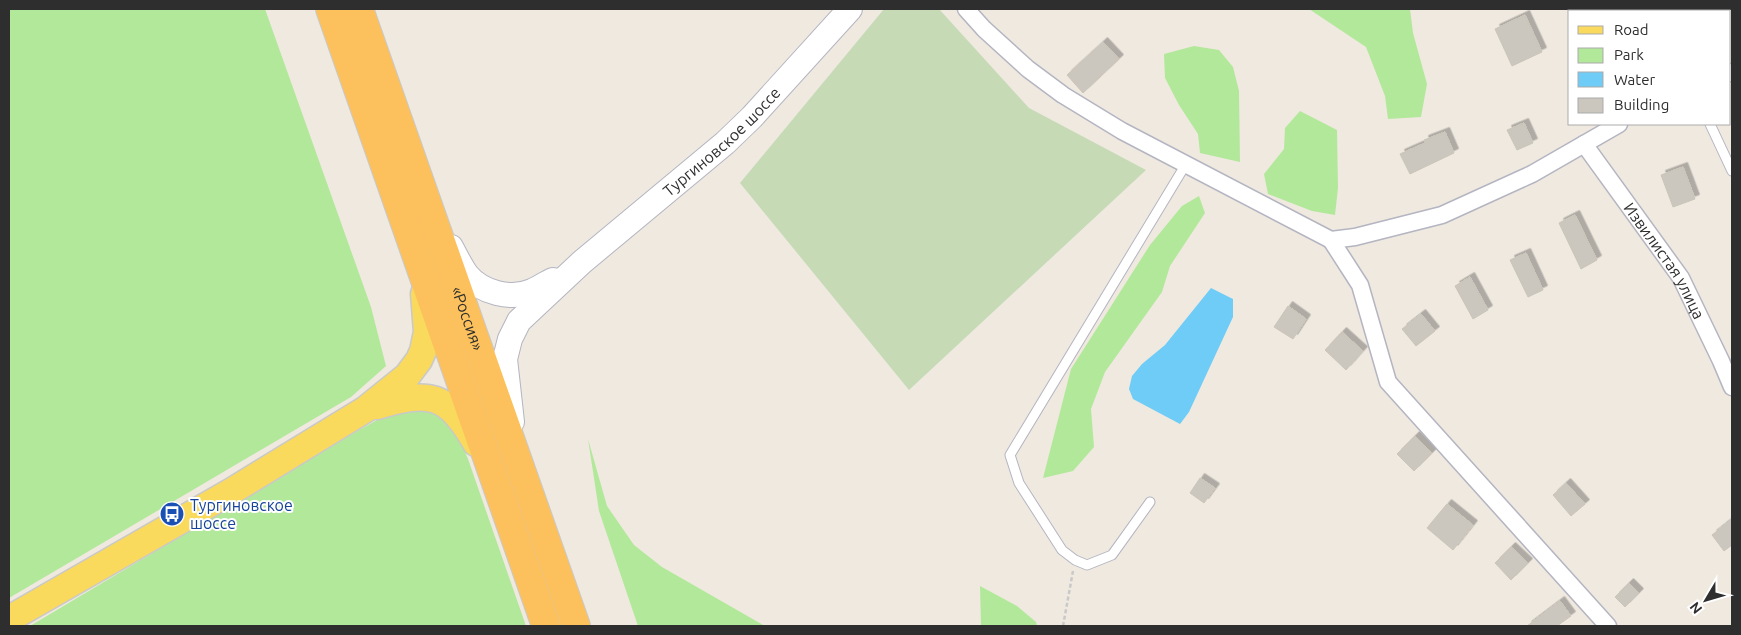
<svg xmlns="http://www.w3.org/2000/svg" width="1741" height="635" viewBox="0 0 1741 635" font-family="Ubuntu,sans-serif">
<style>
.green{fill:#b2e89a}
.cemetery{fill:#c6dab6}
.water{fill:#6fccf6}
.building{fill:#cbc7be;stroke:#cbc5b9;filter:url(#shadow)}
.lines{fill:none;stroke-linecap:round;stroke-linejoin:round}
.service-casing{stroke:#b4b5c1;stroke-width:11}
.minor-casing{stroke:#b4b5c1;stroke-width:19}
.secondary-casing{stroke:#b4b5c1;stroke-width:26}
.primary-casing{stroke:#c9c9c9;stroke-width:29}
.trunk-casing{stroke:#c9c9c9;stroke-width:30}
.path{stroke:#c9c9c9;stroke-width:2.5;stroke-dasharray:4 2.5;stroke-linecap:butt}
.service{stroke:#fff;stroke-width:9}
.minor{stroke:#fff;stroke-width:16}
.secondary{stroke:#fff;stroke-width:24}
.primary{stroke:#f9da5c;stroke-width:26}
.trunk{stroke:#fcc15c;stroke-width:28}
.labels{text-anchor:middle;stroke-width:4;stroke-linejoin:round;paint-order:stroke}
.street-label{font-size:16px;fill:#2e2e2e;stroke:#fff}
.transit-label{font-size:16px;fill:#164399;stroke:#fff;text-anchor:start}
</style>
<defs>
<filter id="shadow"><feDropShadow dx="4.5" dy="-4.5" stdDeviation="0" flood-color="#0004"/></filter>
</defs>
<rect width="100%" height="100%" fill="#efe9e0"/>
<!-- green -->
<path class="green" d="M9,9H265L371,307L386,366L351,397L9,598Z
M1309,9H1410L1413,33L1427,84L1421,117L1388,119L1385,96L1366,47Z
M1194,46L1219,50L1233,67L1239,91L1240,162L1200,153L1198,134L1179,105L1165,78L1164,54Z
M1300,111L1337,130L1338,188L1335,215L1312,211L1268,194L1264,174L1284,149L1285,128Z
M1199,196L1205,213L1170,266L1162,292L1105,372L1091,409L1094,447L1073,471L1043,478L1071,369L1150,245L1182,206Z
M430,407L455,427L468,459L526,626H30L359,430L397,409Z
M588,439L607,506L634,545L662,567L765,626H638L599,511Z
M980,586L1017,606L1036,622L1037,626H981Z"/>
<!-- cemetery -->
<path class="cemetery" d="M884,9H939L1029,108L1146,170L909,390L740,183Z"/>
<!-- water -->
<path class="water" d="M1211,288L1233,299V317L1189,412L1180,424L1133,399L1129,389L1132,376L1142,364L1165,345Z"/>
<!-- building -->
<path class="building" d="M1525,15L1542,52L1512,66L1495,29Z
M1103,42L1119,59L1083,93L1067,75Z
M1524,123L1533,143L1517,150L1507,130Z
M1445,132L1454,153L1410,174L1400,154L1425,143L1424,140Z
M1683,167L1695,199L1673,207L1661,175Z
M1575,215L1597,260L1581,269L1559,223Z
M1526,253L1543,290L1528,297L1510,260Z
M1470,277L1488,310L1473,319L1455,286Z
M1288,306L1306,319L1293,339L1274,327Z
M1421,314L1435,331L1416,346L1402,329Z
M1342,332L1363,351L1346,370L1325,350Z
M1415,436L1432,453L1414,471L1397,454Z
M1200,478L1215,488L1204,503L1190,493Z
M1566,483L1585,504L1571,516L1553,495Z
M1447,504L1473,525L1453,550L1427,528Z
M1732,519V545L1724,551L1712,535Z
M1511,547L1528,563L1511,580L1495,563Z
M1629,583L1639,593L1625,607L1615,597Z
M1560,601L1571,616L1557,626H1527Z"/>
<g class="lines">
<defs>
<path id="service" d="M1651,9V11
M1710,124L1732,171
M1150,502L1112,555L1087,565L1075,560L1062,550L1019,483L1010,455L1186,164"/>
<g id="minor">
<path d="M966,9L984,29L1028,69L1063,95L1122,131L1331,240L1355,237L1442,215L1532,174L1619,124"/>
<path d="M1730,73L1732,72"/>
<path id="s1" d="M1584,144L1681,278L1721,361L1732,387"/>
<path d="M1331,240L1360,285L1388,382L1608,626"/>
</g>
<g id="secondary">
<path d="M451,247C456,256 461,267 467,275C482,293 511,300 532,291C539,288 546,283 553,280"/>
<path id="s2" d="M512,422L505,359L510,339L519,321L582,262L725,143L752,117L850,9"/>
</g>
<path id="primary" d="M377,406C430,390 447,393 476,443
M9,619L232,491L366,409L407,376L419,360L423,351L427,332L424,294"/>
<g id="trunk">
<path d="M330,9L546,626"/>
<path id="s3" d="M359,9L576,626"/>
</g>
</defs>
<!-- service casing -->
<use href="#service" class="service-casing"/>
<!-- minor casing -->
<use href="#minor" class="minor-casing"/>
<!-- secondary casing -->
<use href="#secondary" class="secondary-casing"/>
<!-- primary casing -->
<use href="#primary" class="primary-casing"/>
<!-- trunk casing -->
<use href="#trunk" class="trunk-casing"/>
<!-- path -->
<path class="path" d="M1063,626L1073,571"/>
<!-- service -->
<use href="#service" class="service"/>
<!-- minor -->
<use href="#minor" class="minor"/>
<!-- secondary -->
<use href="#secondary" class="secondary"/>
<!-- primary -->
<use href="#primary" class="primary"/>
<!-- trunk -->
<use href="#trunk" class="trunk"/>
</g>
<!-- icons -->
<defs>
<symbol id="bus-disc" viewBox="-11 -11 22 22"><circle r="9.5" fill="#1a4fb4" stroke="#fff"/><path d="M-5-6H5V4H4V6H2V4H-2V6H-4V4H-5ZM-3.5-4V0h7V-4ZM-3.5 1.2v1.5H-2V1.2ZM2 1.2v1.5H3.5V1.2Z" fill="#fff"/></symbol>
</defs>
<g fill-rule="evenodd">
<use href="#bus-disc" x="158" y="500" width="28" height="28"/>
</g>
<g class="labels">
<!-- street labels -->
<g class="street-label">
<text dy="6" stroke="none"><textPath href="#s2" startOffset="375">Тургиновское шоссе</textPath></text>
<text dy="6" stroke="none"><textPath href="#s1" startOffset="142">Извилистая улица</textPath></text>
<text dy="6" stroke="none"><textPath href="#s3" startOffset="328">«Россия»</textPath></text>
</g>
<!-- transit labels -->
<g class="transit-label">
<text x="190" y="511">Тургиновское<tspan x="190" dy="18">шоссе</tspan></text>
</g>
</g>
<!-- border -->
<rect width="1741" height="635" fill="none" stroke="#2e2e2e" stroke-width="20"/>
<!-- legend -->
<rect x="1568" y="10" width="162" height="115" fill="#ffffff" stroke="#ababab"/>
<rect x="1578" y="26" width="25" height="8" fill="#f9da5c" stroke="#ababab"/>
<text x="1614" y="35" font-size="15" fill="#2e2e2e">Road</text>
<rect x="1578" y="48" width="25" height="15" fill="#b2e89a" stroke="#ababab"/>
<text x="1614" y="60" font-size="15" fill="#2e2e2e">Park</text>
<rect x="1578" y="72" width="25" height="15" fill="#6fccf6" stroke="#ababab"/>
<text x="1614" y="85" font-size="15" fill="#2e2e2e">Water</text>
<rect x="1578" y="98" width="25" height="15" fill="#cbc7be" stroke="#ababab"/>
<text x="1614" y="110" font-size="15" fill="#2e2e2e">Building</text>
<!-- north arrow -->
<g transform="translate(1706 600) rotate(232)" stroke="#ffffff" stroke-width="4" paint-order="stroke">
<path d="M0-4L9 19L0 12L-9 19Z" fill="#2e2e2e"/>
<text y="-8" font-size="14" font-weight="bold" text-anchor="middle" fill="#2e2e2e">N</text>
</g>
</svg>
